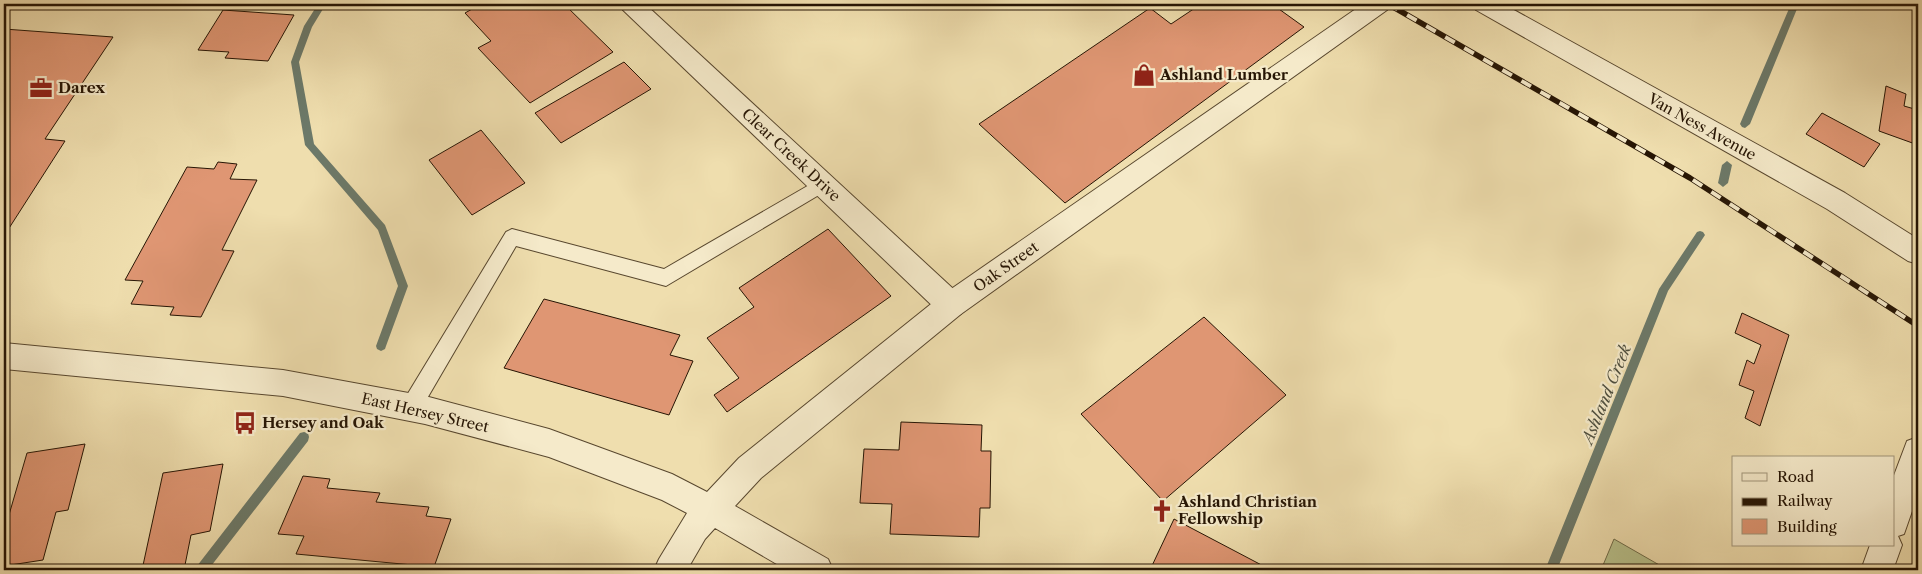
<svg xmlns="http://www.w3.org/2000/svg" width="1922" height="574" viewBox="0 0 1922 574" font-family="'Libre Caslon Text',serif">
<style>
.green{fill:#b8c18b;stroke:#6f6b48}
.lines{fill:none;stroke-linecap:round;stroke-linejoin:round}
.stream{fill:#6c7969;fill-rule:evenodd}
.building{fill:#df9673;stroke:#261504}
.service-casing{stroke:#58472e;stroke-width:2}
.minor-casing{stroke:#58472e;stroke-width:2}
.tertiary-casing{stroke:#58472e;stroke-width:2}
.service{fill:#f5eaca;fill-rule:evenodd}
.minor{fill:#f5eaca;fill-rule:evenodd}
.tertiary{fill:#f5eaca;fill-rule:evenodd}
.rail-casing{stroke:#261504;stroke-width:5.5}
.rail{stroke:#f5eaca;stroke-width:4;stroke-dasharray:11;stroke-linecap:butt}
.labels{text-anchor:middle;stroke-width:4.5;stroke-linejoin:round;paint-order:stroke}
.poi-label{font-size:15px;font-weight:bold;fill:#261504;stroke:#f5eaca;text-anchor:start}
.street-label{font-size:15px;fill:#261504;stroke:#f5eaca}
.water-label{font-size:16px;font-style:italic;fill:#4f4f3f;stroke:#f5eaca}
</style>
<rect width="100%" height="100%" fill="#efdeae"/>
<filter id="stains"><feTurbulence type="fractalNoise" baseFrequency=".004" numOctaves="4"/><feColorMatrix values="0 0 0 0 .2 0 0 0 0 .09 0 0 0 0 .02 0 0 0 .5 -.17"/></filter>
<radialGradient id="worn" r=".72"><stop offset=".6" stop-color="#630" stop-opacity="0"/><stop offset="1" stop-color="#630" stop-opacity=".3"/></radialGradient>
<!-- green -->
<path class="green" d="M1614,539L1668,570H1601Z"/>
<g class="lines">
<!-- stream -->
<path class="stream" d="M318,4H326L312,27L299,62L314,144L385,225L408,286L386,346L385,349L381,351L377,349L376,346L398,286L378,230L305,145L291,62L304,26Z
M1791,4H1799L1750,124L1745,128L1742,127L1740,124Z
M1727,161L1732,165L1728,183L1723,187L1718,183L1722,165Z
M1700,231L1703,232L1705,235L1668,291L1557,570H1545L1659,289L1697,232Z
M304,432L308,433L309,437L308,441L208,570H195L197,566L300,433Z"/>
</g>
<!-- building -->
<path class="building" d="M481,4H564L613,52L530,103L478,48L491,41L465,13Z
M1201,4H1272L1304,27L1065,203L979,124L1150,8L1171,24Z
M223,10L294,15L268,61L225,58L229,52L198,50Z
M4,29L113,37L45,139L65,141L4,236Z
M624,62L651,89L561,143L535,113Z
M1886,86L1906,94L1904,106L1918,110V145L1879,131Z
M1822,113L1880,144L1864,167L1806,134Z
M481,130L525,183L472,215L429,160Z
M218,162L237,164L230,179L257,180L222,250L234,251L201,317L170,315L174,307L131,304L143,281L125,280L187,167L214,169Z
M828,229L891,296L727,412L714,395L739,378L707,338L754,307L739,288Z
M544,299L680,335L670,355L693,361L669,415L504,368Z
M1742,313L1789,335L1760,426L1745,418L1754,391L1739,385L1747,360L1754,364L1761,345L1735,333Z
M1204,317L1286,395L1163,501L1081,414Z
M901,422L982,425L981,451H991L990,508H980L979,537L890,534L892,504L860,503L864,449L899,450Z
M85,444L68,510L56,512L43,560L4,566V532L27,453Z
M223,464L210,531L191,535L184,570H142L163,473Z
M303,476L330,479L327,488L380,493L376,502L429,507L426,516L451,519L434,567L296,554L304,536L278,534Z
M1174,519L1271,570H1150Z"/>
<g class="lines">
<defs>
<path id="service" d="M823,177L829,179L832,184L829,189L666,286L516,246L418,414L411,416L404,414L401,407L404,400L506,232L512,229L664,269Z"/>
<path id="minor" d="M620,4H645L961,296L965,305L961,314L951,317L941,314L623,10Z
M1473,4H1503L1845,193L1918,239V264L1908,261L1827,209L1476,10Z
M1918,437V494L1904,534L1898,536L1902,545L1893,570H1861L1870,545H1893V478L1907,441Z"/>
<path id="tertiary" d="M1363,4H1391L1387,10L961,314L761,478L735,506L828,559L833,570H787L715,528L705,539L687,570H654L659,559L687,513L662,500L549,457L425,424L283,396L4,369V343L283,370L425,396L549,429L672,474L707,492L739,458L941,296Z"/>
</defs>
<!-- service casing -->
<use href="#service" class="service-casing"/>
<!-- minor casing -->
<use href="#minor" class="minor-casing"/>
<!-- tertiary casing -->
<use href="#tertiary" class="tertiary-casing"/>
<!-- service -->
<use href="#service" class="service"/>
<!-- minor -->
<use href="#minor" class="minor"/>
<!-- tertiary -->
<use href="#tertiary" class="tertiary"/>
<defs>
<path id="rail" d="M1388,4L1690,178L1918,326"/>
</defs>
<!-- rail casing -->
<use href="#rail" class="rail-casing"/>
<!-- rail -->
<use href="#rail" class="rail"/>
</g>
<!-- icons -->
<defs>
<symbol id="shop-bare" viewBox="-9 -9 18 18"><path d="M-5-2.5h2.3a2.7 3.5 0 0 1 5.4 0H5L5.5 6h-11ZM-1.5-2.5h3a1.5 2.3 0 0 0-3 0Z" fill="#8f2418" stroke="#f5eaca" stroke-width="2.5" paint-order="stroke"/></symbol>
<symbol id="office-bare" viewBox="-9 -9 18 18"><path d="M-6-3h4V-5.5h4V-3h4V5H-6ZM-1-4.5V-3h2v-1.5ZM-6 0V1H6V0Z" fill="#8f2418" stroke="#f5eaca" stroke-width="2.5" paint-order="stroke"/></symbol>
<symbol id="bus-bare" viewBox="-9 -9 18 18"><path d="M-5-6H5V4H4V6H2V4H-2V6H-4V4H-5ZM-3.5-4V0h7V-4ZM-3.5 1.2v1.5H-2V1.2ZM2 1.2v1.5H3.5V1.2Z" fill="#8f2418" stroke="#f5eaca" stroke-width="2.5" paint-order="stroke"/></symbol>
<symbol id="church-bare" viewBox="-9 -9 18 18"><path d="M-1.2-6h2.4v3.5h3.3v2.4h-3.3V6h-2.4V-.1h-3.3v-2.4h3.3Z" fill="#8f2418" stroke="#f5eaca" stroke-width="2.5" paint-order="stroke"/></symbol>
</defs>
<g fill-rule="evenodd">
<use href="#shop-bare" x="1128" y="59" width="32" height="32"/>
<use href="#office-bare" x="25" y="72" width="32" height="32"/>
<use href="#bus-bare" x="229" y="407" width="32" height="32"/>
<use href="#church-bare" x="1146" y="495" width="32" height="32"/>
</g>
<g class="labels">
<!-- poi labels -->
<g class="poi-label">
<text x="1160" y="80">Ashland Lumber</text>
<text x="58" y="93">Darex</text>
<text x="262" y="428">Hersey and Oak</text>
<text x="1178" y="507">Ashland Christian<tspan x="1178" dy="17">Fellowship</tspan></text>
</g>
<!-- street labels -->
<g class="street-label">
<text transform="translate(1702 127) rotate(29)" y="5">Van Ness Avenue</text>
<text transform="translate(791 155) rotate(43)" y="5">Clear Creek Drive</text>
<text transform="translate(1006 267) rotate(-35)" y="5">Oak Street</text>
<text transform="translate(425 413) rotate(13)" y="5">East Hersey Street</text>
</g>
<!-- water labels -->
<g class="water-label">
<text transform="translate(1606 394) rotate(-68)" y="6">Ashland Creek</text>
</g>
</g>
<!-- margin -->
<rect width="1922" height="574" fill="none" stroke="#efdeae" stroke-width="20"/>
<rect x="5" y="5" width="1912" height="564" fill="none" stroke="#261504" stroke-width="2.5"/>
<rect x="10" y="10" width="1902" height="554" fill="none" stroke="#261504"/>
<!-- legend -->
<rect x="1732" y="456" width="162" height="90" fill="#f5eaca" stroke="#a2957b"/>
<rect x="1742" y="473" width="25" height="8" fill="#f5eaca" stroke="#a2957b"/>
<text x="1777" y="482" font-size="15" fill="#261504">Road</text>
<rect x="1742" y="498" width="25" height="8" fill="#261504" stroke="#a2957b"/>
<text x="1777" y="506" font-size="15" fill="#261504">Railway</text>
<rect x="1742" y="519" width="25" height="15" fill="#df9673" stroke="#a2957b"/>
<text x="1777" y="532" font-size="15" fill="#261504">Building</text>
<rect width="100%" height="100%" filter="url(#stains)"/>
<rect width="100%" height="100%" fill="url(#worn)"/>
</svg>
